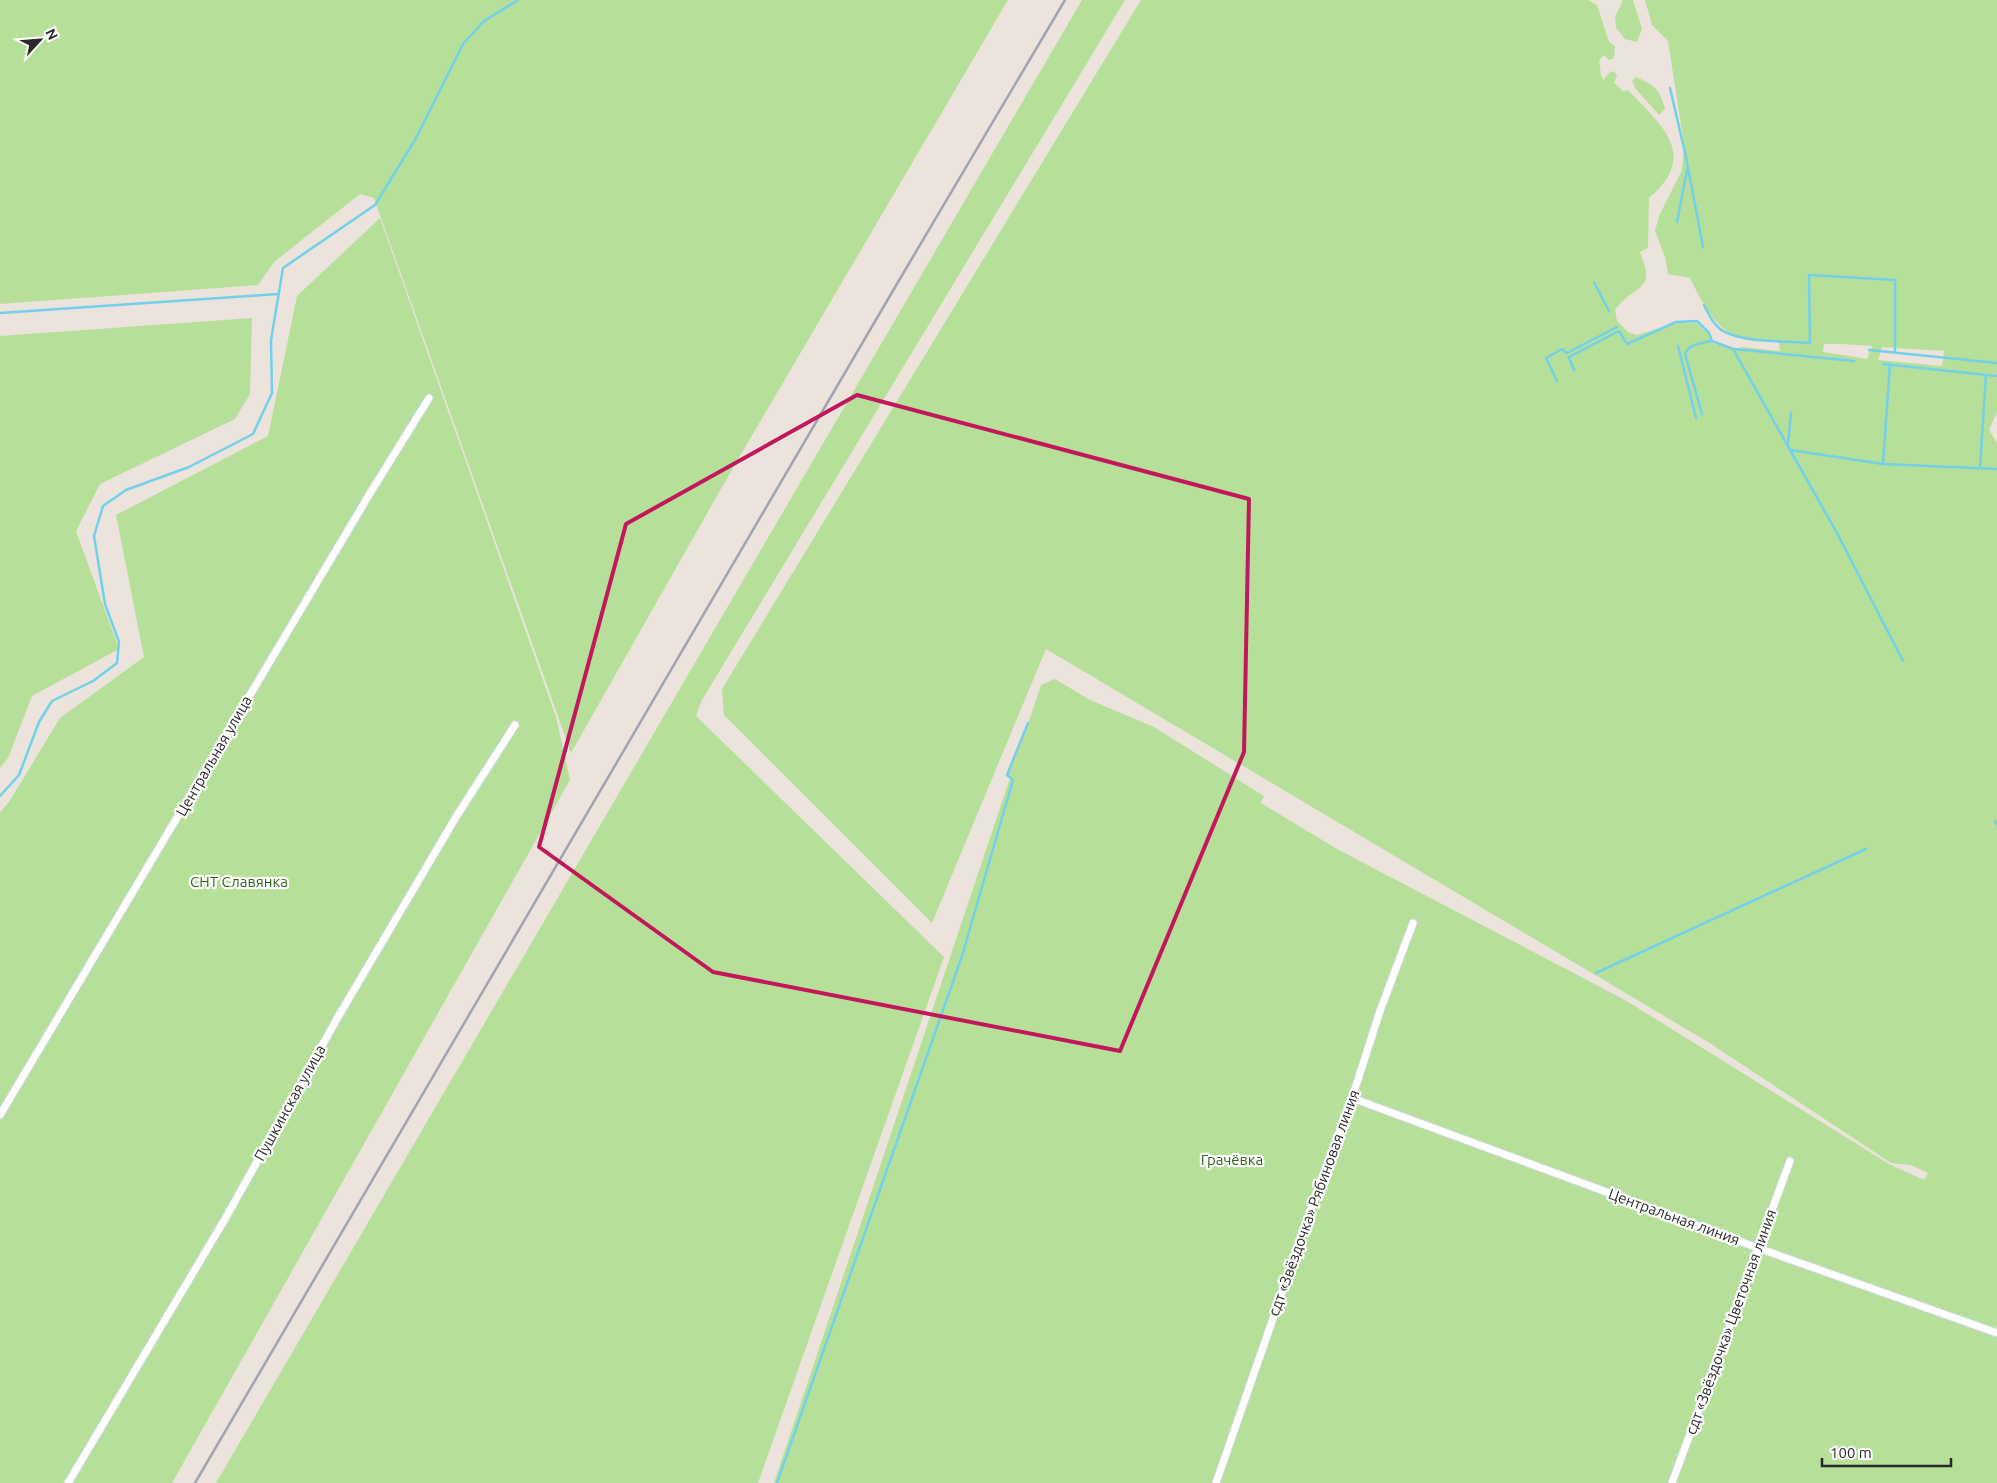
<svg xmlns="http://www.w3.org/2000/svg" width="1997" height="1483" viewBox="0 0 1997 1483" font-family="Ubuntu,sans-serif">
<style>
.green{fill:#b6e09a;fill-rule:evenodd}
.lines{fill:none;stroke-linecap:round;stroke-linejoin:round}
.stream{stroke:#72d1e9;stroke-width:2.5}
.minor-casing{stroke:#d1d5e2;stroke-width:9}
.minor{stroke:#fff;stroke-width:7}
.rail{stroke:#9fa3b3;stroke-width:2.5}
.marked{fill:none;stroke:#c2185b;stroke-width:4;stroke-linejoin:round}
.labels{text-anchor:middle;stroke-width:4.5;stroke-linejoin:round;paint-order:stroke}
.street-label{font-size:15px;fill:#292929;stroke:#fff}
.park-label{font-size:15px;fill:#2f631d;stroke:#fff}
</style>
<rect width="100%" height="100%" fill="#ebe3dc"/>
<!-- green -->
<path class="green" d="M0,0H1008L734,466L571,753L374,198L360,194L274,262L258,285L0,304Z
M1082,0H1125L702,700L696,716L944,957L758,1483H216Z
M1141,0H1588L1597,5L1609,42L1615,46L1614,58L1609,60L1604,55L1599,60L1601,75L1603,80L1609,73L1614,71L1617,76L1614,83L1623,91L1628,90C1663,127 1699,155 1649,198L1648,248L1640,252C1657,294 1635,282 1615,310L1617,321L1628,332L1637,335L1676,323H1696L1708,334L1712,343L1736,350L1742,347L1780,351L1779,342C1768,342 1757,342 1747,340C1718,335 1701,301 1690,278L1668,274L1665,257L1655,231L1659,216L1682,170L1684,145L1668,41L1652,25L1645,0H1997V412L1989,430L1997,443V1483H774L1010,778L1007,775L1029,721L1041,685L1055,679L1090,700L1154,727L1264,796L1261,803L1337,849L1625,1000L1889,1164L1924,1180L1928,1173L1911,1165L1891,1163L1708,1042L1046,649L932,923L724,715L722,689ZM1824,344H1842L1872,346L1867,359L1823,352ZM1882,347L1944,351L1942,366L1878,360Z
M1622,0H1633L1642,29L1637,42L1625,39L1616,28L1615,16L1621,5Z
M1636,77C1654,85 1660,89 1665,109L1659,115L1636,89L1632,81Z
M380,218L556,717L570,780L172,1483H0V812L9,802L60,718L144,657L116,515L268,436L297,296Z
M252,318L250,394L235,419L100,484L76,531L119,649L32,696L8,758L0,768V336Z"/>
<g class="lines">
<!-- stream -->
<path class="stream" d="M1670,88L1686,157L1703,247
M1677,222L1687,170
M1594,282L1609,311
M1704,305C1708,313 1712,322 1719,328C1736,343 1787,341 1810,343L1809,275L1895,280V352
M0,313L278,294
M1678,346L1696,418
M1734,349L1854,361
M1869,350L1997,363
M1883,364L1997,376
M1574,370L1569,357L1619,331L1627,344L1676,322L1697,321L1709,333L1712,341L1733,349L1837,533L1903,661
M1557,381L1546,358L1562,349L1567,353L1617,327
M1702,414L1685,354C1689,344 1702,343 1712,341
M1788,444L1791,413
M1790,450L1883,464L1997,469
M1883,464L1890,364
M1980,468L1986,375
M0,796L19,775L39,722L52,701L93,681L117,663L119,642L105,604L94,536L103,506L126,490L189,467L253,434L272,393L271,340L283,268L375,205L415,140L463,44L484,21L518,0
M1995,821L1997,825
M1596,973L1866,849
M777,1483L962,956L1013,780L1007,775L1028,723"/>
<defs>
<path id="minor" d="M1352,1098L1758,1248L1997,1333
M0,1115L369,495L429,398
M68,1483L225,1219L338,1017L456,817L515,725
M1216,1483L1319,1186L1352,1098L1380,1011L1413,923
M1672,1483L1790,1161"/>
</defs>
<!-- minor casing -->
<use href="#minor" class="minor-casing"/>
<!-- minor -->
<use href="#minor" class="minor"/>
<!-- rail -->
<path class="rail" d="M195,1483L901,277L1065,0"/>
</g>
<!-- marked area -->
<path class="marked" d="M857,395L1249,499L1244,752L1120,1051L713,972L539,847L626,524Z"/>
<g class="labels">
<!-- street labels -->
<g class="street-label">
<text transform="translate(214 756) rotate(-60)" y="5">Центральная улица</text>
<text transform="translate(290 1103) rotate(-61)" y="5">Пушкинская улица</text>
<text transform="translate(1314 1203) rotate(-70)" y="5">сдт «Звёздочка» Рябиновая линия</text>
<text transform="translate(1674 1217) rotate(20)" y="5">Центральная линия</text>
<text transform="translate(1731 1322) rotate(-70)" y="5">сдт «Звёздочка» Цветочная линия</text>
</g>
<!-- park labels -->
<g class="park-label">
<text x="239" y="887">СНТ Славянка</text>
<text x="1232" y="1165">Грачёвка</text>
</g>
</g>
<!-- north arrow -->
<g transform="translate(40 40) rotate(64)" stroke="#ffffff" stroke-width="4" paint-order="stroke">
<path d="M0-4L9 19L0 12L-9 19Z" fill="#292929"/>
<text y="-8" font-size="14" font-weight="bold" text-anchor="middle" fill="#292929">N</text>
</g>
<!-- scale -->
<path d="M1822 1458v8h129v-8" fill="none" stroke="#292929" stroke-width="2.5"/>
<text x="1830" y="1458" font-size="15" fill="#292929" stroke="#ffffff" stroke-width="4" paint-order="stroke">100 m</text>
</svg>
